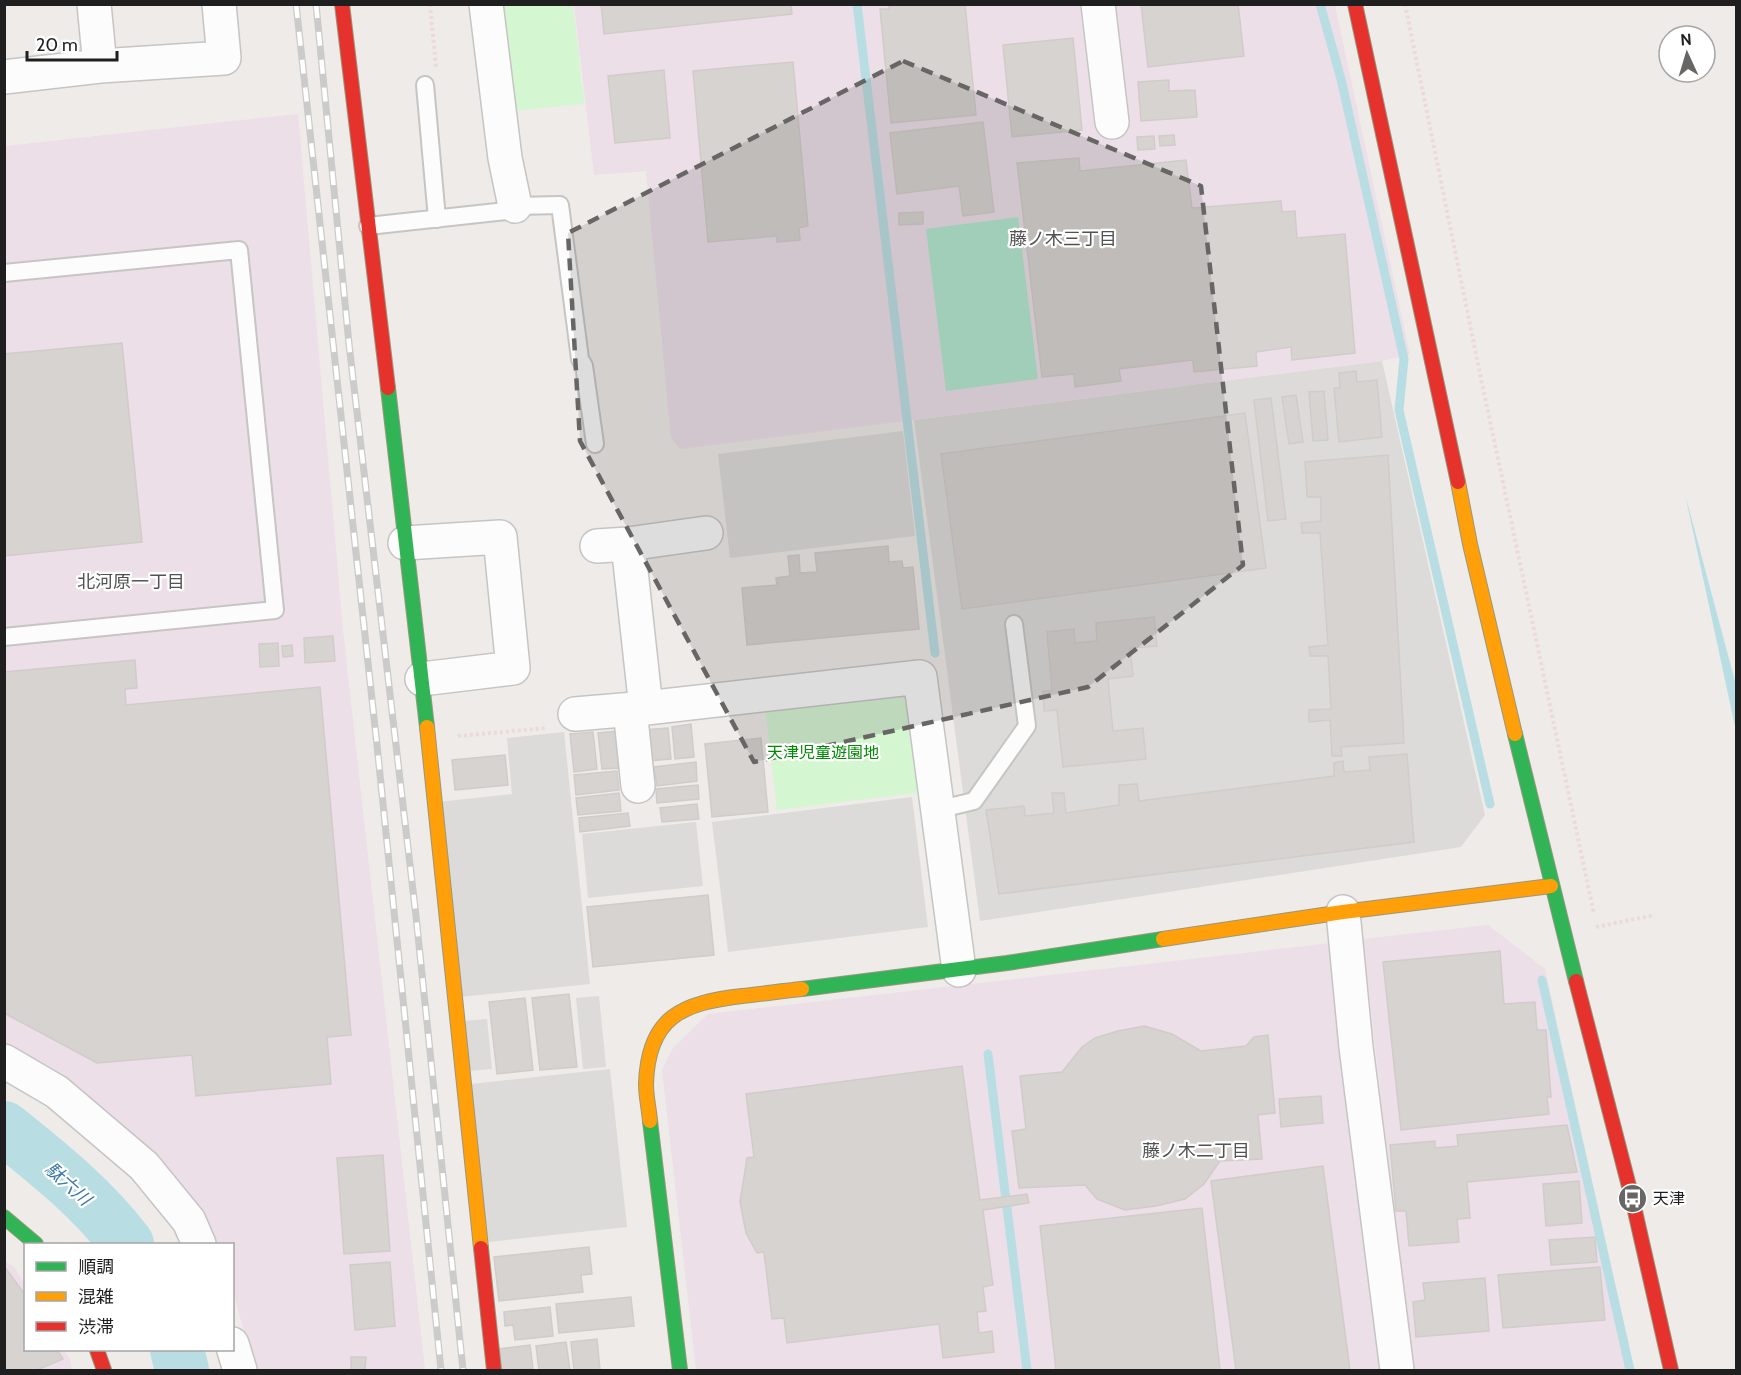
<svg xmlns="http://www.w3.org/2000/svg" width="1741" height="1375" viewBox="0 0 1741 1375" font-family="Cabin,'Noto Sans JP',sans-serif">
<style>
.residential{fill:#dddbd9}
.industrial{fill:#ecdfe8}
.park{fill:#d4f6d1}
.pitch{fill:#afe9cd}
.parking{fill:#dcdbd9}
.water{fill:#b8dee4}
.lines{fill:none;stroke-linecap:round;stroke-linejoin:round}
.stream{stroke:#b8dee4;stroke-width:9}
.river{stroke:#b8dee4;stroke-width:54}
.building{fill:#d6d3d0;stroke:#d1ccc9;stroke-width:1.5}
.lane-casing{stroke:#c6c5c4;stroke-width:20}
.street-casing{stroke:#c6c5c4;stroke-width:36}
.fast-casing{stroke:#98987f;stroke-width:16}
.slow-casing{stroke:#98987f;stroke-width:16}
.jam-casing{stroke:#98987f;stroke-width:16}
.path{stroke:#ecdad9;stroke-width:4;stroke-dasharray:3 3;stroke-linecap:butt}
.lane{stroke:#fcfcfc;stroke-width:16}
.street{stroke:#fcfcfc;stroke-width:33}
.fast{stroke:#30b455;stroke-width:14}
.slow{stroke:#ff9f0a;stroke-width:14}
.jam{stroke:#e5322d;stroke-width:14}
.rail-casing{stroke:#cbcbca;stroke-width:7}
.rail{stroke:#fff;stroke-width:4.5;stroke-dasharray:14;stroke-linecap:butt}
.marked{fill:#676665;fill-opacity:0.2;stroke:#676665;stroke-width:4.5;stroke-dasharray:12 8;stroke-linejoin:round}
.labels{text-anchor:middle;stroke-width:4.5;stroke-linejoin:round;paint-order:stroke}
.park-label{font-size:16px;fill:#008a03;stroke:#fff}
.poi-label{font-size:16px;fill:#1f1f1f;stroke:#fff;text-anchor:start}
.neighbourhood-label{font-size:18px;fill:#525252;stroke:#fff}
.water-label{font-size:18px;font-style:italic;fill:#3c79a8;stroke:#fff}
</style>
<rect width="100%" height="100%" fill="#eeebe8"/>
<!-- residential -->
<path class="residential" d="M1382,361L1485,815L1461,847L980,921L914,420Z"/>
<!-- industrial -->
<path class="industrial" d="M574,5H1335L1410,355L1382,361L680,449L671,438L646,171L594,175Z
M298,114L343,630L425,1370H255L233,1292L232,1244H214L5,1047V146Z
M1488,925L1545,969L1634,1370H1412L1363,939Z
M1331,943L1381,1370H696L662,1070L673,1048L708,1014Z
M4,1260L15,1268L25,1286L26,1350H64L70,1360L72,1370H5Z"/>
<!-- park -->
<path class="park" d="M494,5H573L584,104L504,112Z
M909,695L922,792L777,810L765,706Z"/>
<!-- pitch -->
<path class="pitch" d="M1018,217L1038,379L946,391L926,229Z"/>
<!-- parking -->
<path class="parking" d="M903,431L915,536L730,558L718,454Z
M564,732L590,984L459,997L438,802L512,794L507,738Z
M912,797L928,927L728,952L712,822Z
M696,822L703,886L588,898L582,834Z
M599,996L606,1067L583,1069L576,998Z
M487,1019L492,1069L468,1071L463,1021Z
M610,1069L627,1227L488,1242L471,1084Z"/>
<!-- water -->
<path class="water" d="M1685,494L1736,685V731Z"/>
<g class="lines">
<!-- stream -->
<path class="stream" d="M857,4L935,653
M1320,4L1341,79L1404,359L1399,410L1490,804
M1542,980L1630,1370
M988,1054L1027,1370"/>
<!-- river -->
<path class="river" d="M4,1128C49,1164 93,1199 127,1244
M177,1350L182,1370"/>
</g>
<!-- building -->
<path class="building" d="M601,4H791L792,14L604,34Z
M889,4H965L976,115L891,123L880,9H889Z
M1141,4H1238L1244,56L1148,67Z
M1073,38L1082,130L1012,137L1003,45Z
M793,62L808,226L799,228L800,240L777,242V236L708,242L693,71Z
M664,70L670,138L615,143L608,76Z
M1169,80V91L1195,90L1197,117L1141,121L1138,82Z
M983,122L994,212L963,216L959,186L897,194L890,133Z
M1174,135L1175,145L1160,146L1159,136Z
M1154,136L1155,149L1138,150L1137,137Z
M1079,158L1080,171L1186,160L1192,208L1281,201L1282,212L1295,211L1297,238L1345,234L1355,353L1292,360L1291,347L1256,352L1257,366L1194,372L1193,360L1119,369L1121,381L1075,387L1074,374L1042,377L1017,163Z
M923,212V224L899,225V213Z
M122,343L142,542L4,556V354Z
M1356,371L1357,382L1377,380L1382,437L1339,442L1334,388H1340L1339,373Z
M1324,391L1328,440L1313,441L1309,392Z
M1296,395L1303,442L1289,444L1282,397Z
M1271,398L1286,519L1268,521L1254,400Z
M1245,413L1266,568L962,609L941,454Z
M1388,455L1404,743L1341,747L1342,756H1332L1330,720L1309,722V710L1331,709L1328,656H1310L1309,647L1328,645L1320,533H1302L1301,523L1321,521V497H1307L1305,462Z
M888,546L889,562L902,561L903,568L913,567L919,629L747,645L742,588L777,585L776,578L790,576L788,556L799,555L800,573L817,572L815,553Z
M1154,617L1157,646L1130,648L1133,676L1108,679L1113,731L1143,728L1146,759L1063,767L1057,710L1044,711L1043,691H1052L1047,632L1074,629L1075,643L1097,641L1096,623Z
M333,636L335,661L305,663L304,638Z
M278,643L279,666L260,667L259,644Z
M292,645L293,656L283,657L282,646Z
M135,660L137,688L125,689L126,705L320,687L351,1035L327,1037L331,1084L196,1096L192,1055L97,1063L4,1013V672Z
M691,724L694,757L675,759L672,727Z
M668,728L671,759L647,761L644,730Z
M618,731L622,768L602,769L598,733Z
M593,732L597,769L574,772L570,734Z
M761,738L768,812L712,817L705,744Z
M1407,754L1414,842L999,894L986,810L1024,806L1025,816L1054,813L1052,793H1064L1066,813L1119,805V785L1137,784L1139,801L1334,776V763L1343,761L1344,772L1370,770L1369,757Z
M505,755L508,785L455,790L452,760Z
M696,762L697,781L657,786L654,767Z
M617,771L619,790L576,795L574,775Z
M698,785L699,799L657,803L656,789Z
M619,793L621,811L578,815L576,798Z
M697,804L699,819L662,822L660,808Z
M628,813L630,826L580,832L579,818Z
M708,895L714,955L593,967L587,907Z
M1500,951L1504,1004L1535,1002L1537,1030H1546L1551,1097H1547L1549,1114L1401,1130L1383,962Z
M569,994L577,1067L540,1070L532,998Z
M525,998L533,1070L497,1074L489,1002Z
M1144,1026L1172,1034L1201,1051L1246,1046L1254,1037L1268,1035L1275,1113L1258,1115L1262,1159L1220,1161L1204,1184L1185,1199L1156,1206L1125,1210L1097,1199L1085,1185L1019,1188L1012,1131L1026,1129L1020,1076L1062,1072L1082,1047L1095,1038L1118,1031Z
M962,1066L980,1200L1027,1194L1029,1203L983,1210L993,1285L983,1287L986,1311L977,1312L979,1333L992,1331L994,1352L943,1358L939,1324L787,1343L784,1318L772,1319L764,1252L757,1253L746,1233L740,1202L747,1158L754,1157L746,1094Z
M1321,1096L1323,1123L1281,1127L1279,1099Z
M1567,1125L1577,1172L1467,1182L1470,1218L1457,1219L1459,1242L1409,1246L1406,1211H1396L1390,1145L1435,1141V1148L1458,1146L1457,1135Z
M383,1155L390,1251L344,1254L337,1158Z
M1323,1166L1350,1370H1236L1211,1181Z
M1579,1181L1582,1223L1546,1226L1543,1184Z
M1202,1208L1220,1370H1056L1040,1226Z
M1595,1237L1597,1262L1551,1265L1549,1240Z
M589,1247L592,1274L581,1275L583,1292L499,1301L494,1257Z
M390,1262L395,1326L355,1330L350,1265Z
M4,1266L26,1296V1350H57L63,1359L37,1370H4Z
M1600,1267L1605,1320L1503,1328L1498,1275Z
M1485,1278L1489,1331L1416,1337L1413,1302L1425,1300L1423,1283Z
M631,1297L634,1326L559,1333L556,1304Z
M550,1307L553,1336L515,1340L513,1325L505,1326L504,1312Z
M597,1339L600,1370H574L571,1342Z
M566,1342L570,1370H539L536,1346Z
M530,1345L533,1369L502,1370L499,1349Z
M351,1357H366L365,1370H351Z"/>
<g class="lines">
<defs>
<path id="lane" d="M425,85L437,219
M368,226L506,211L515,206L560,205L580,359L584,366L595,444
M4,273L239,250L275,610L4,637
M937,810L974,801L1027,726L1014,624"/>
<path id="street" d="M94,4L100,66
M486,4L505,158L515,206
M1098,4L1112,122
M4,77L100,66L224,58L219,4
M405,543L500,537L513,668L422,679
M628,544L646,708
M597,546L628,544L706,533
M630,709L638,786
M575,714L646,708L920,677L959,970
M1343,912L1356,1047L1397,1370
M4,1061L57,1092L144,1166L189,1221L199,1244
M232,1344L240,1370"/>
<path id="fast" d="M388,388L427,727
M1515,734L1576,981
M802,989L1007,963L1163,939
M650,1121L680,1370
M4,1217L36,1244"/>
<path id="slow" d="M1458,482L1470,544L1515,734
M427,727L481,1248
M1163,939L1343,912L1551,886
M650,1121C649,1109 646,1096 646,1084C648,1016 683,1003 742,996C762,994 782,991 802,989"/>
<path id="jam" d="M342,4L388,388
M1355,4L1458,482
M1576,981L1632,1198L1671,1370
M481,1248L494,1370
M97,1350L104,1370"/>
</defs>
<!-- lane casing -->
<use href="#lane" class="lane-casing"/>
<!-- street casing -->
<use href="#street" class="street-casing"/>
<!-- fast casing -->
<use href="#fast" class="fast-casing"/>
<!-- slow casing -->
<use href="#slow" class="slow-casing"/>
<!-- jam casing -->
<use href="#jam" class="jam-casing"/>
<!-- path -->
<path class="path" d="M430,4L436,67
M1405,4L1479,369L1594,914
M458,736L546,728
M1596,927L1655,915"/>
<!-- lane -->
<use href="#lane" class="lane"/>
<!-- street -->
<use href="#street" class="street"/>
<!-- fast -->
<use href="#fast" class="fast"/>
<!-- slow -->
<use href="#slow" class="slow"/>
<!-- jam -->
<use href="#jam" class="jam"/>
<defs>
<path id="rail" d="M296,4L377,745L441,1370
M316,4L349,344L416,916L463,1370"/>
</defs>
<!-- rail casing -->
<use href="#rail" class="rail-casing"/>
<!-- rail -->
<use href="#rail" class="rail"/>
</g>
<!-- marked area -->
<path class="marked" d="M903,61L1201,186L1243,565L1088,687L754,762L580,441L568,233Z"/>
<!-- icons -->
<defs>
<symbol id="bus-disc" viewBox="-11 -11 22 22"><circle r="9.5" fill="#676665" stroke="#fff"/><path d="M-5-6H5V4H4V6H2V4H-2V6H-4V4H-5ZM-3.5-4V0h7V-4ZM-3.5 1.2v1.5H-2V1.2ZM2 1.2v1.5H3.5V1.2Z" fill="#fff"/></symbol>
</defs>
<g fill-rule="evenodd">
<use href="#bus-disc" x="1616" y="1182" width="33" height="33"/>
</g>
<g class="labels">
<!-- park labels -->
<g class="park-label">
<text x="823" y="758">天津児童遊園地</text>
</g>
<!-- poi labels -->
<g class="poi-label">
<text x="1653" y="1204">天津</text>
</g>
<!-- neighbourhood labels -->
<g class="neighbourhood-label">
<text x="1063" y="245">藤ノ木三丁目</text>
<text x="131" y="588">北河原一丁目</text>
<text x="1196" y="1157">藤ノ木二丁目</text>
</g>
<!-- water labels -->
<g class="water-label">
<text transform="translate(68 1184) rotate(42)" y="6">駄六川</text>
</g>
</g>
<!-- border -->
<rect width="1741" height="1375" fill="none" stroke="#1f1f1f" stroke-width="12"/>
<!-- legend -->
<rect x="24" y="1243" width="210" height="108" fill="#ffffff" stroke="#a5a5a5" stroke-width="1.5"/>
<rect x="36" y="1262" width="30" height="9" fill="#30b455" stroke="#a5a5a5" stroke-width="1.5"/>
<text x="78" y="1273" font-size="18" fill="#1f1f1f">順調</text>
<rect x="36" y="1292" width="30" height="9" fill="#ff9f0a" stroke="#a5a5a5" stroke-width="1.5"/>
<text x="78" y="1303" font-size="18" fill="#1f1f1f">混雑</text>
<rect x="36" y="1322" width="30" height="9" fill="#e5322d" stroke="#a5a5a5" stroke-width="1.5"/>
<text x="78" y="1333" font-size="18" fill="#1f1f1f">渋滞</text>
<!-- north arrow -->
<g transform="translate(1687 54) rotate(356)"><circle r="28" fill="#ffffff" stroke="#a5a5a5" stroke-width="1.5"/>
<path d="M0-4.5L10 22L0 15L-10 22Z" fill="#676665"/>
<text y="-9" font-size="16" font-weight="bold" text-anchor="middle" fill="#1f1f1f">N</text>
</g>
<!-- scale -->
<path d="M27 51v9h90v-9" fill="none" stroke="#1f1f1f" stroke-width="3"/>
<text x="36" y="51" font-size="18" fill="#1f1f1f" stroke="#ffffff" stroke-width="4.5" paint-order="stroke">20 m</text>
</svg>
